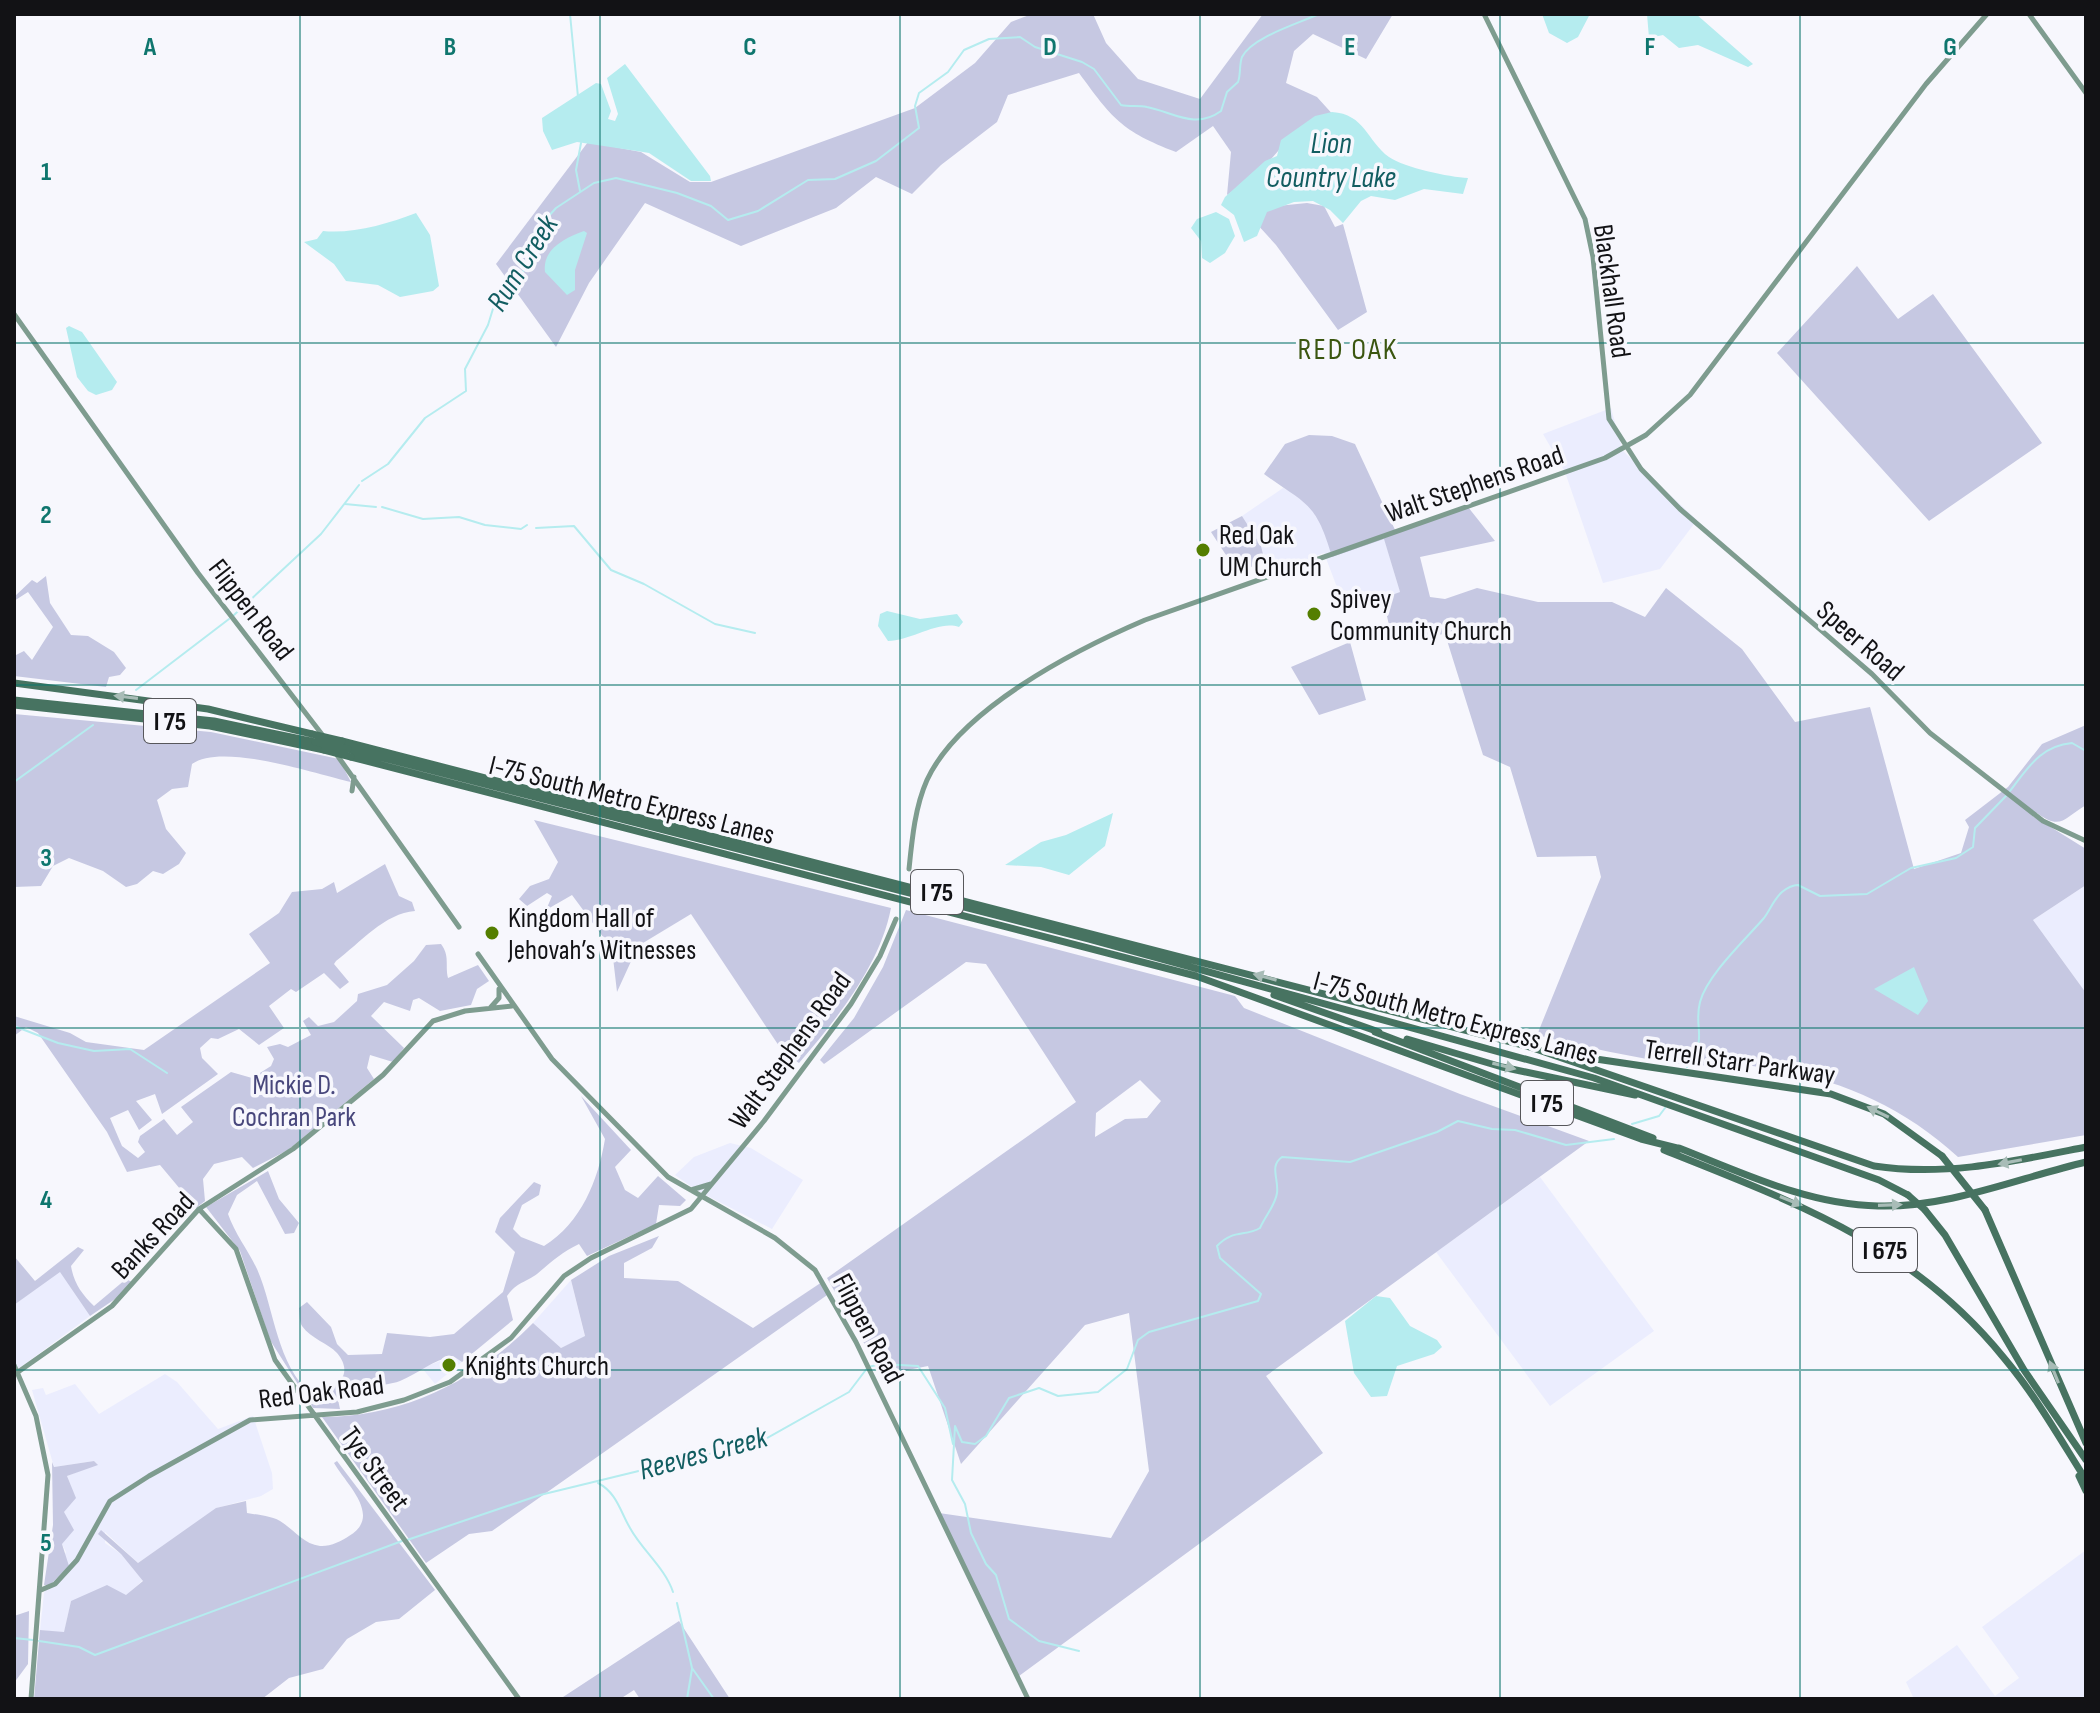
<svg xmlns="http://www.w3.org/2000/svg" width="2100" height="1713" viewBox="0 0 2100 1713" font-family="'Sofia Sans Condensed',sans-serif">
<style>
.built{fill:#ebedfe}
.green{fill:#c6c8e2;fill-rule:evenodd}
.water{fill:#b5ecef}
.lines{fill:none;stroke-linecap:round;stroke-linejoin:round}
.stream{stroke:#b5ecef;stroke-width:2}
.secondary{stroke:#7e9c8f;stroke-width:5}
.highway{stroke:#477361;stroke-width:7}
.highway-bridge{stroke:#477361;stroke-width:7}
.oneway{fill:#a8bcb7}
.grid{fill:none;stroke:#0f766e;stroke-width:2;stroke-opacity:0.55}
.poi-dot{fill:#547e00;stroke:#f7f7fd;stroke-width:3}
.labels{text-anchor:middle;stroke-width:7;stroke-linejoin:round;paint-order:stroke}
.shield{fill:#f7f7fd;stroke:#57575b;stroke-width:2}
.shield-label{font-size:26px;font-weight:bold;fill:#121215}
.street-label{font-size:28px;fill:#121215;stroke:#f7f7fd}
.poi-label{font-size:28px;fill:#121215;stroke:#f7f7fd;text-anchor:start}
.park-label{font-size:28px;fill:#48477c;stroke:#f7f7fd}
.water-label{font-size:30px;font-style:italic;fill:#125d61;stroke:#f7f7fd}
.neighbourhood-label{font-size:30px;letter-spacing:2px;fill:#3b5610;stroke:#f7f7fd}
.grid-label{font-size:26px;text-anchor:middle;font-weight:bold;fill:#0f766e;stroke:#f7f7fd;stroke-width:7;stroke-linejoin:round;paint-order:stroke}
</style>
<rect width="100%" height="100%" fill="#f7f7fd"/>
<!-- built -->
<path class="built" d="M1611,408L1623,451L1697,520L1660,569L1603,583L1565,472L1543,434Z
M1283,488L1304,498L1323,526L1332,556L1384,538L1400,592L1346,611L1324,553L1269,573L1261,546L1242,516Z
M2086,885V993L2033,920Z
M730,1143L751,1148L803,1180L772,1229L696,1190L675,1175L694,1157Z
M1540,1177L1654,1331L1550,1406L1436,1252Z
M60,1271L90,1316L14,1372V1305Z
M571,1280L585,1337L561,1348L533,1323Z
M453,1356L462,1362L435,1384L422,1368Z
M165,1374L177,1382L218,1429L253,1416L272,1473L273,1489L261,1496L217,1508L138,1563L105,1532V1543L121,1554L143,1580L126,1596L71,1601L64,1633L40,1630L44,1593L66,1552L62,1544L64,1512L75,1497L67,1476L97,1464L94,1461L54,1467L32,1390L43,1388L46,1395L75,1384L99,1414Z
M2086,1550V1699H1914L1906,1682L1957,1645L1995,1696L2019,1678L1982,1627Z"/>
<!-- green -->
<path class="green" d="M1032,14H1093L1106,43L1138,79L1200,99L1263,14H1393L1366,59L1313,34L1294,51L1286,83L1317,97L1336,118L1279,150L1256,176L1227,195L1231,152L1213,126L1176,152C1121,131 1112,118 1079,73L1008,95L997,122L941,165L912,194L876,177L836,208L741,246L645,203L589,283L556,347L496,264L588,142L641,152L690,182H711L915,108L975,63L1011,22Z
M1307,203L1324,206L1335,227L1343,224L1367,312L1338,330L1276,245L1256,223L1268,207Z
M1857,266L1898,319L1933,294L2042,443L1929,521L1777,353Z
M1309,435L1332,436L1355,444L1396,532L1468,507L1495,541L1420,557L1430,597L1445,599L1477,588L1538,602H1612L1645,617L1666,588L1742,649L1795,722L1870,707L1914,869L1961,853L1969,827L1965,820L2008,787L2042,744L2086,725V805C2064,818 2061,831 2037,813L2033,816L2086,849V885L2033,920L2086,993V1135L1958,1157C1897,1101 1826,1073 1743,1065C1723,1064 1702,1067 1682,1064C1634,1058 1584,1047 1537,1035L1601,877L1596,856L1537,857L1510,767L1483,755L1445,634L1392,639L1383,598L1400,592L1384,539L1332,557C1316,502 1307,505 1264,474L1285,444Z
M1242,516L1261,546L1265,562L1237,572L1211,532Z
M46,576L50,603L71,635L88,636L114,652L126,668L120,675L109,677L106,687L14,676V656L24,651L32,660L53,627L28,592L14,601V597L32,580L37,583Z
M1350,642L1366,700L1319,715L1291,667Z
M14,714L211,732L339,759L351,782C315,774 222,742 192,764L188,787L172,789L157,800L166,829L186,853L179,864L163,874L153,871L137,884L126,887L103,871L69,858L53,866L41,886L14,887Z
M534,820L891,908C880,965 837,1019 799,1063L783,1052L691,914L638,946L617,992L612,949L572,895L546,910L552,896L547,893L527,906L519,899L530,886L549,879L558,862Z
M385,864L399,896L412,902L415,911C385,913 360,943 336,961L334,964L349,982L340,989L324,973L296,992L291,989L269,1006L284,1028L259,1045L239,1029L218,1039L211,1038L200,1048L202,1058L218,1074L162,1114L155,1094L136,1101L152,1120L139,1130L128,1110L110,1118L122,1146L138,1158L145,1152L138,1142L140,1136L164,1119L177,1135L193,1122L181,1107L231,1072L252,1078L271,1066L274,1059L267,1047L280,1044L288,1047L311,1035L303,1021L309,1017L318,1026L334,1022L357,1001L358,994L387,985L414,961L426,945L441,944C450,956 445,965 448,978L478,965L489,981L477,989L471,1005L440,1011L419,998L413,1000L410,1011L384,1002L371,1016L404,1048L393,1062L370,1055L367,1068L374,1079L288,1150L253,1168L242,1157L214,1164L203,1179L205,1201L196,1208L160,1165L127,1172L107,1132L38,1033L26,1027L14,1036V1016L70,1033L86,1042L144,1050L270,963L249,934L279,913L292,892L322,889L334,882L337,893Z
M906,910L1235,996L1244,1008L1460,1094L1589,1141L1266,1376L1323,1453L1019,1676L939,1513L1111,1538L1149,1471L1129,1313L1085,1325L961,1464L928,1366L882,1375L827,1278L1076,1102L986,964L966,962L824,1064L820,1060L854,1018L883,967ZM1140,1080L1161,1101L1147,1118L1125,1119L1095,1137L1096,1113Z
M581,1096L631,1150L615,1167L625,1190L638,1198L658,1176L686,1200L680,1206L659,1205L656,1224L587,1256L579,1244C562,1252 551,1262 537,1274C525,1283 517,1282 507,1296L513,1320L462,1362L453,1356C433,1360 419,1373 400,1381C381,1388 363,1383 337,1395L340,1409L313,1408L270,1340L240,1251L206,1207L268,1171L279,1199L299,1223L294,1233L285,1234L257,1181L237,1195L228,1214C235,1234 248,1250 257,1269C275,1310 276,1364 312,1395C332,1391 357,1377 337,1353C328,1343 311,1339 302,1326C299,1321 300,1314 299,1308L307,1302L331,1327L337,1344L348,1355L382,1354L387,1333L430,1337L454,1334L503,1292L515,1252L495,1232L500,1218L534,1182L541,1185L539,1195L522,1205L513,1229L521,1237L544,1246C581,1223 598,1181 605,1139Z
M659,1236L652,1248L624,1263V1278L678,1281L753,1328L822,1282L830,1293L492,1531L469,1534L426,1563L322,1417C403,1417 476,1381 533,1323L561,1348L585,1336L571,1280L609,1256Z
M78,1247L84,1250L71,1266C74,1284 82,1294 94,1306L126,1279L132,1282L121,1295L90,1316L60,1272L14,1305V1256L35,1281Z
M94,1461L98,1465L67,1476L76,1498L64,1512L74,1530L62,1544L69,1566L49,1586L44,1585L53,1525L52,1462L54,1467Z
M337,1461L435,1590L399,1619L376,1622L347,1639L323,1669L289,1678L262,1699H34L40,1630L64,1632L71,1601L107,1585L126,1595L143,1581L121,1554L98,1534L101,1530L138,1563L216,1508L246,1501L247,1513C258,1515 274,1516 283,1523C295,1531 304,1544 320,1546C329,1547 342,1541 349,1536C383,1516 346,1484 334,1463Z
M29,1611L28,1664L14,1683V1616Z
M679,1621L730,1699H640L634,1690L620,1699H560Z"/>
<!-- water -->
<path class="water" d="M1542,14H1590L1578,37L1567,43L1549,33Z
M1647,14H1696L1753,64L1748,67L1698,45L1679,48L1663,35L1649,38Z
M625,64L710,176L711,181H691L649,153L637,151L577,142L552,150L543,131L542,118L596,83L601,84L611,111L608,119L615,121L618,114L607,78Z
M1332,112C1365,114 1367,141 1389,157C1405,168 1449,177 1468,178L1463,194L1424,189L1395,200L1371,196L1361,201L1343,223L1330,210L1313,201L1294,202L1267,212L1257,236L1244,242L1234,215L1221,205L1225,197L1265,161L1277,156L1281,140L1315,116Z
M1216,212L1229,219L1235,236L1225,253L1210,263L1202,258L1201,241L1191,228L1197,219Z
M416,213L430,235L439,286L433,291L400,297L378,285L346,281L334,264L304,242L317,239L323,231C352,234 388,224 416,213Z
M584,231L587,233L575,270V290L567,295L545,272C542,249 565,238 584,231Z
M69,326L82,332L117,382L112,390L96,395L88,391L77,377L66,328Z
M887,611L920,619L957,614L963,622L959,627C938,620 911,641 888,641L878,626L880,614Z
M1113,813L1105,846L1069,875L1041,867L1005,865L1041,842L1066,835Z
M1914,967L1928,1001L1918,1015L1874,989Z
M1376,1296L1390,1298L1410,1326L1437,1340L1442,1347L1434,1354L1397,1366L1387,1396L1371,1397L1354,1373L1345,1321Z"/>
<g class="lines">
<!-- stream -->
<path class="stream" d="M570,14L578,97
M580,191L576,170L581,143
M362,481L388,464L425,418L466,391L465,369L488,325L496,299L522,275L538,228L556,208L594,183L616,178L677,193L711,206L728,220L758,211L808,180L835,179L876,161L919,128L915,106L919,93L948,72L964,50L989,39L1020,37L1035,47L1082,62L1094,69L1121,105C1130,107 1138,105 1147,107C1173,112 1195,130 1221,111L1227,92L1238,82C1241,74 1239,65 1242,57C1252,37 1300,23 1319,14
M345,504L376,507
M382,507L423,519L459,517L485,525L521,529L527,525
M536,528L574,526L611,570L644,584L715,624L755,633
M234,615L321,534L359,485
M136,690L229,619
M14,782L93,725
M2010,791C2028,768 2040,746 2072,743L2086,751
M14,1026L58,1043L94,1051L130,1049L167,1073
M1687,1067C1709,1036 1693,1029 1700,1002C1707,975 1746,939 1764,918C1770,910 1774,899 1782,892C1787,888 1792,885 1798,885L1820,896L1867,894L1911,868L1956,858L1973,847L1975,828L2006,796
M1632,1124L1659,1116L1665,1108
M598,1483C617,1493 620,1511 630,1528C642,1550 665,1568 673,1592
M407,1540L540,1495L762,1441L849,1392L868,1367L881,1364L918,1366L945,1408L953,1444
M677,1603L692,1668L714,1699
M14,1638L33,1640
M39,1641L79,1647L95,1655L402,1541
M1079,1651L1039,1641L1009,1619L996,1575L986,1564L971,1533L965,1504L952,1480L955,1426L962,1442L975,1444L986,1436L1009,1398L1039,1388L1058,1396L1098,1392L1127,1369L1138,1340L1149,1332L1258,1301L1261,1294L1220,1258L1217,1246C1233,1229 1245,1237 1260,1228C1265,1216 1275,1206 1277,1193C1279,1179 1269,1166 1282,1157L1350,1162L1437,1132L1458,1121L1492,1129L1515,1130L1566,1145L1614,1139
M687,1699L692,1669"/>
<!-- secondary -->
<path class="secondary" d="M1484,14L1585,219L1593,257L1609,419L1641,469L1680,509L1872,674L1930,733L2043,821L2086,841
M2029,14L2086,93
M14,314L198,573L324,737
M337,755L459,927
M352,791L354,777
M909,869C912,839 915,807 927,780C960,709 1075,650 1145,620L1605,458L1646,435L1690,395L1926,84L1987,14
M478,954L552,1059L668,1177L775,1238L815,1270L856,1342L1028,1699
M491,1007L499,998V989
M691,1190L711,1184
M199,1209L236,1249L275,1360L519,1699
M14,1365L36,1416L48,1475L31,1699
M18,1372L112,1306L199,1209L293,1149L383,1075L433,1021L465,1011L512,1006
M41,1590L55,1584L77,1560L110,1501L149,1476L250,1420L357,1412L404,1400L450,1382L511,1338L564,1276L591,1258L691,1209L764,1121L851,1004L880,956L896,919"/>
<!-- highway -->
<path class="highway" d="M14,683L208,709L312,734
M14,700L214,721L315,742
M14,705L210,726L324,750
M342,741L1530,1047L1874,1166C1946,1177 2015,1161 2086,1147
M348,749L1089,939L1594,1078L1879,1180L1908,1195
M351,757L1196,976L1641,1139L1681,1149
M1274,995L1379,1032
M1375,1032L1653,1138
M1407,1039L1502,1067L1635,1095
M1569,1055L1831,1094L1884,1114L1942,1156
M1679,1148C1743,1173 1809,1205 1878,1206C1948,1208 2018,1178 2086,1162
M1664,1150C1796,1203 1912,1244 2004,1358C2036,1396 2060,1439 2086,1480
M1925,1210L1945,1235L2024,1370L2086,1460
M1985,1210L2086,1443
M2079,1476L2086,1491"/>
<!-- highway-bridge -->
<path class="highway-bridge" d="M312,734L342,741
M315,742L348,749
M324,750L351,757
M1942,1156L1985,1210
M1908,1195L1925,1210"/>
</g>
<!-- one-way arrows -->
<defs><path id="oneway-solid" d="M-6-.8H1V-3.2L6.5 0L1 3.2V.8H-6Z" transform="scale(2)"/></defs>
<g class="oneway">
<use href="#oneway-solid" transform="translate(126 697) rotate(-173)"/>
<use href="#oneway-solid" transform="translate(1265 977) rotate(-165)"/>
<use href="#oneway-solid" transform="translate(1504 1066) rotate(14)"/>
<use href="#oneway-solid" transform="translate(1878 1112) rotate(-154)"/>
<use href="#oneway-solid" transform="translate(2010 1162) rotate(169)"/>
<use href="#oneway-solid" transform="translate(1791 1201) rotate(22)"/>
<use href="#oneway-solid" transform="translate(1890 1205) rotate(-2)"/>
<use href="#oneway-solid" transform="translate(2054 1372) rotate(-112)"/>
</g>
<!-- grid -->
<path class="grid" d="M300,14V1699M600,14V1699M900,14V1699M1200,14V1699M1500,14V1699M1800,14V1699M14,343H2086M14,685H2086M14,1028H2086M14,1370H2086"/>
<!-- markers -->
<g class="poi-dot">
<circle cx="1203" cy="550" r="8"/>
<circle cx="1314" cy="614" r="8"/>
<circle cx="492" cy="933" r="8"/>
<circle cx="449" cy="1365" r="8"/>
</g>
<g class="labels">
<!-- shield labels -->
<g class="shield">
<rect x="144" y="699" width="52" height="44" rx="6"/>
<rect x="911" y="870" width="52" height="44" rx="6"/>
<rect x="1521" y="1081" width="52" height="44" rx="6"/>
<rect x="1853" y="1228" width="64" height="44" rx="6"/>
</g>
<g class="shield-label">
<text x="170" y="730">I 75</text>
<text x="937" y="901">I 75</text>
<text x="1547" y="1112">I 75</text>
<text x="1885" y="1259">I 675</text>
</g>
<!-- street labels -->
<g class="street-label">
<text transform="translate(1613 291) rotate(82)" y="10">Blackhall Road</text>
<text transform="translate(1474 483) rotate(-19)" y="10">Walt Stephens Road</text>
<text transform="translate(252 609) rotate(52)" y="10">Flippen Road</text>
<text transform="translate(1861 640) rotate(41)" y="10">Speer Road</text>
<text transform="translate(632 799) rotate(14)" y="10">I-75 South Metro Express Lanes</text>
<text transform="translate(1456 1017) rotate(15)" y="10">I-75 South Metro Express Lanes</text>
<text transform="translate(789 1050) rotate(-54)" y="10">Walt Stephens Road</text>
<text transform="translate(1740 1061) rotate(8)" y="10">Terrell Starr Parkway</text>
<text transform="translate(152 1235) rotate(-47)" y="10">Banks Road</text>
<text transform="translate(869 1328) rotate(62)" y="10">Flippen Road</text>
<text transform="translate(321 1391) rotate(-7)" y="10">Red Oak Road</text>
<text transform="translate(376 1468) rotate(54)" y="10">Tye Street</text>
</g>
<!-- poi labels -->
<g class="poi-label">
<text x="1219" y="544">Red Oak<tspan x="1219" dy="32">UM Church</tspan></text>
<text x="1330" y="608">Spivey<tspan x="1330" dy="32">Community Church</tspan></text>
<text x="508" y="927">Kingdom Hall of<tspan x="508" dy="32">Jehovah’s Witnesses</tspan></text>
<text x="465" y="1375">Knights Church</text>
</g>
<!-- park labels -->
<g class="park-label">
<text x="294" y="1094">Mickie D.<tspan x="294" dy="32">Cochran Park</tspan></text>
</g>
<!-- water labels -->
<g class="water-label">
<text x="1331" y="153">Lion<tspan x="1331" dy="34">Country Lake</tspan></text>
<text transform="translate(522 263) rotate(-58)" y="10">Rum Creek</text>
<text transform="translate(703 1453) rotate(-15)" y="10">Reeves Creek</text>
</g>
<!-- neighbourhood labels -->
<g class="neighbourhood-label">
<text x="1348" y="359">RED OAK</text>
</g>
</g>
<g class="grid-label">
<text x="150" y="55">A</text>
<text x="450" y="55">B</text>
<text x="750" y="55">C</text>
<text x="1050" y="55">D</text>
<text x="1350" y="55">E</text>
<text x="1650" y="55">F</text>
<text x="1950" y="55">G</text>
<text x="46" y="180">1</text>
<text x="46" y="523">2</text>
<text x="46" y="866">3</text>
<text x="46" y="1208">4</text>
<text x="46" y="1551">5</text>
</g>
<!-- border -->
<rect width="2100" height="1713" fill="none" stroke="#121215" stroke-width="32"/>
</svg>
